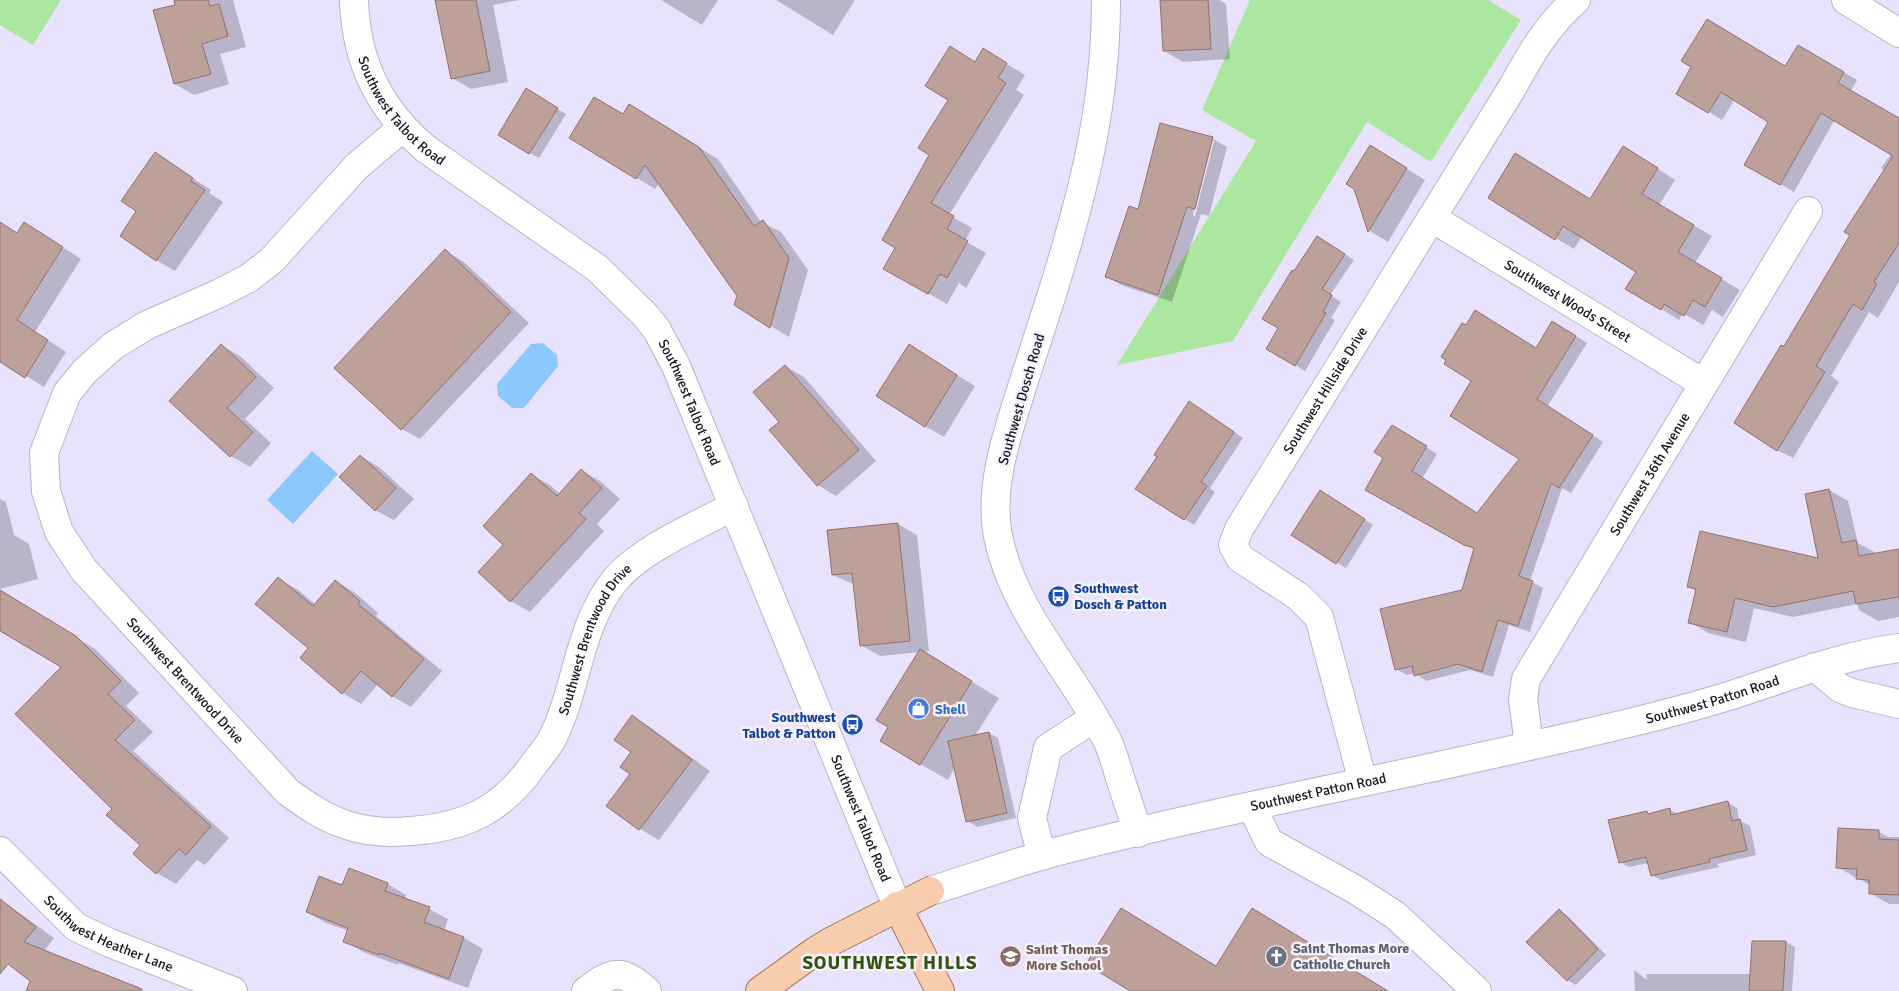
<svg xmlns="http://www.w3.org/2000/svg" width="1899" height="991" viewBox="0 0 1899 991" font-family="Signika,sans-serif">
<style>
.green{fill:#ace7a0}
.water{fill:#8cc7fd}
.shadow{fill:#0003;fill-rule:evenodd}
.building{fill:#bea09b;stroke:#8e726e}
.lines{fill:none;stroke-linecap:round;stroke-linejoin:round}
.minor-casing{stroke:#b9b2cb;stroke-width:30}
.major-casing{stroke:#a57657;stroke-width:30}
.minor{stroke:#fff;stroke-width:28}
.major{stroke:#f8cdad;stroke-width:28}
.labels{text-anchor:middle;stroke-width:5;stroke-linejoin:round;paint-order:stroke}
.street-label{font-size:14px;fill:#15131c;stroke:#f5f2fd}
.transit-label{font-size:14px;font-weight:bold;fill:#164399;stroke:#f5f2fd;text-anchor:start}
.shop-label{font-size:14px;font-weight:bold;fill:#366cbe;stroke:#f5f2fd;text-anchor:start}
.worship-label{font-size:14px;font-weight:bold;fill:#5b616d;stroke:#f5f2fd;text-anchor:start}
.education-label{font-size:14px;font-weight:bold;fill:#785e54;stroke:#f5f2fd;text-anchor:start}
.district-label{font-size:19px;font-weight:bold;letter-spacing:1px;fill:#36530d;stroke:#f5f2fd}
</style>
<rect width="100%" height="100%" fill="#e9e2fc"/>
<!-- green -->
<path class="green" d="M0,0H61L33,45L0,25Z
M1250,0H1488L1521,20L1431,162L1367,122L1233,341L1117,365L1256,141L1202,110Z"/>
<!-- water -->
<path class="water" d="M543,343L557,355L558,366L524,408H512L498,396L497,384L531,344Z
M312,451L338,474L293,524L267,500Z"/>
<!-- shadow -->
<path class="shadow" d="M175,0H233L246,47L220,54L229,84L194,95L175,84L176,5Z
M437,0H519L493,5L508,82L471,89L452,78Z
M661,0H718L702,25Z
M776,0H855L833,35Z
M1162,0H1220L1226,4L1230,59L1183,62L1164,51Z
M1799,46L1857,80L1794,192L1746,164L1770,121L1735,99L1722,120L1678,93L1786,68Z
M1002,61L1025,75L1016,90L1024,95L949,215L972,228L965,241L986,253L966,288L959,283L947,304L885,268L896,247L930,154L976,63Z
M526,90L566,114L539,158L499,135Z
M624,115L648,116L718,159L761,222L781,232L808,270L789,337L736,305L738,296L659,183L655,189L637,178Z
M1161,125L1213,139L1227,147L1209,216L1201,214L1172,302L1121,285L1107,277L1139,210ZM1211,141H1214L1195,216L1193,215Z
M1899,143V282L1878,318L1869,312L1831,376L1839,382L1793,458L1777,450L1785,348L1851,235L1885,171L1881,168Z
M155,154L211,190L209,193L223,202L175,271L156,260L138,211Z
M1389,158L1425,180L1388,242L1370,231L1355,188Z
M1642,158L1675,180L1659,205L1712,236L1695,263L1740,290L1723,317L1712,310L1703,325L1683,313L1679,320L1661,309L1638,271L1582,236L1574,249L1489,198L1591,200Z
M0,228L18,234L43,235L81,259L35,332L66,352L44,387L0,360Z
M1327,242L1354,260L1330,295L1341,302L1331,318L1335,320L1305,371L1267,348Z
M445,251L464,262L529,323L420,439L402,429Z
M1564,329L1587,343L1547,407L1603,442L1571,493L1562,488L1530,581L1543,588L1530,632L1509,625L1493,677L1470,670L1426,681L1415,673L1407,675L1396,669L1463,591L1475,550L1367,489L1385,457L1392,426L1437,454L1422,479L1478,514L1521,459L1536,349Z
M221,345L240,356L274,388L245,419L271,443L250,467L231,456L170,401Z
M928,357L975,386L944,437L925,426Z
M785,366L804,377L876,461L836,496L818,485L781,422Z
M1199,408L1243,438L1210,488L1215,492L1194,525L1137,488Z
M360,456L379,467L414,499L394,520L375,510Z
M582,471L600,481L620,499L597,524L604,531L530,612L511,601L505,545L532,475L550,485L560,494Z
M1829,490L1848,501L1858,543L1874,552L1875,554L1899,550V617L1878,621L1859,610L1857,604L1793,617L1754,608L1746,642L1708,633L1690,622L1696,591L1689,587L1819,560Z
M1330,497L1373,525L1346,568L1336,562Z
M0,499L6,502L14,535L29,544L38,579L0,589Z
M898,524L917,535L929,651L922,652L999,698L975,736L989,733L998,738L1016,818L977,827L968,821L955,767L948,780L920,764L890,727L920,652L880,656L861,645L855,585L833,575Z
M278,579L297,589L316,605L335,581L354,592L378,613L376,616L442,671L411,707L392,696L378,684L361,704L343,693L310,648Z
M0,591L95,649L139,693L126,706L153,732L133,751L229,838L205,865L197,860L176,884L157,873L134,854L142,845L113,809L63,667L0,629Z
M633,717L651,728L710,771L659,840L640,829L608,806L632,774Z
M1727,802L1737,808L1739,820L1750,826L1756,855L1717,864L1719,867L1661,880L1652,875L1649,863L1629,867L1620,862L1647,812L1651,814L1670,810L1678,814Z
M1839,829L1879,832L1888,837H1899V904H1889L1870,893V885L1837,867Z
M349,870L388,884L406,895L405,900L429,909L448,919L444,931L464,938L483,949L468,988L398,963V965L363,952L345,941L349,931L326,923L307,912L343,886Z
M0,899L54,938L44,951L143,991H35L32,980L0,956Z
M1559,910L1568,916L1606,955L1576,985L1567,980Z
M1786,942L1795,947L1792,991H1635L1634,970L1647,980L1646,974H1751Z"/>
<!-- building -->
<path class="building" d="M174,0H208L210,6L219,4L228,36L202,44L211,74L174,84L153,10L175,5Z
M435,0H476L490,71L451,79Z
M1160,0H1208L1211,49L1163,51Z
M1707,19L1785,66L1798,45L1844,72L1838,83L1899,118V243L1874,282L1877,284L1862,310L1853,304L1816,366L1825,372L1777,451L1734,423L1781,345L1784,346L1850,235L1844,232L1893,156L1821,113L1780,185L1744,165L1768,122L1721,92L1708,113L1676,94L1691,67L1681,61Z
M950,46L975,62L983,48L1007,63L998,78L1006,83L931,203L954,216L947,229L968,241L947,278L940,274L928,294L883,269L895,248L882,240L929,155L918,148L948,100L925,86Z
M526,88L558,108L529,154L498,135Z
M594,97L623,114L629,104L699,147L754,226L763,220L789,258L770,328L734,305L737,296L645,165L636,179L569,138Z
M1160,123L1213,137L1195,209L1187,207L1158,295L1105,277L1129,206L1138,209Z
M1370,145L1407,168L1368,232L1354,189L1346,184Z
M1623,146L1658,168L1642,194L1694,225L1678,252L1722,278L1705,307L1693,300L1684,316L1664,304L1661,310L1625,289L1636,272L1563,226L1555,240L1488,198L1515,153L1590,199Z
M155,152L193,178L191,181L205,190L156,261L120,236L136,211L121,201Z
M0,222L17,233L24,222L63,247L17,320L48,340L25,378L0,362Z
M1317,236L1345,254L1322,289L1332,295L1323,312L1326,313L1295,366L1266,349L1278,328L1262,319L1292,270L1294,271Z
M445,249L511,312L401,430L334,368Z
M1475,310L1536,348L1552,321L1576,336L1537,399L1593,435L1559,488L1551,483L1519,576L1533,581L1518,626L1498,620L1482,672L1458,664L1414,676L1412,666L1395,670L1380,609L1462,590L1474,548L1464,545L1365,490L1383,458L1374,452L1392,425L1427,446L1412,471L1477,513L1519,459L1450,416L1471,381L1444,364L1446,360L1441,357L1462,323L1466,325Z
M221,344L256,377L227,408L253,432L230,457L169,401Z
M909,344L957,375L925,427L876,396Z
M785,365L859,450L817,486L769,430L779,422L753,392Z
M1189,401L1234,432L1201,482L1207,486L1184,520L1135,489L1157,457L1154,455Z
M360,455L396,488L375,511L339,477Z
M581,469L602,488L579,513L586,519L510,602L478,572L503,545L483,526L531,473L557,496Z
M1829,489L1842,543L1856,540L1859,556L1899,549V597L1856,604L1853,591L1773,607L1735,598L1727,632L1688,623L1696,589L1687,587L1700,531L1818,558L1805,494Z
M1320,490L1365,519L1336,564L1291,535Z
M898,523L910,641L860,646L852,573L832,575L827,530Z
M278,577L313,606L335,580L360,601L358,604L424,659L392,697L361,671L342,694L300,658L308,648L255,604Z
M0,590L76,636L121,681L108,694L135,720L115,740L211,826L186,855L179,849L156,874L133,854L140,845L106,815L112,809L15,714L61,667L0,631Z
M920,649L972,681L920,765L880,741L888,727L876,720Z
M632,715L692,760L639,830L606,806L630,774L620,767L631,752L614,740Z
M989,732L1007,813L966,822L948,741Z
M1728,801L1732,821L1740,819L1747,850L1709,859L1710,862L1651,876L1646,857L1619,863L1608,820L1647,811L1648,814L1670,808L1671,815Z
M1838,828L1879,830V839L1899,840V895L1869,894V880L1856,879L1857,869L1836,868Z
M349,868L388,883L385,891L430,907L424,922L464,937L449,979L379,953V955L343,942L348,928L306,912L319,876L342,885Z
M0,899L36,927L24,942L142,989V991H26L30,981L8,964L0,974Z
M1121,908L1216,966L1252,908L1388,991H1130L1086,964Z
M1559,909L1598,949L1567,981L1526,942Z
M1752,941H1786L1783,991H1749Z"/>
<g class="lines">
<defs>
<g id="minor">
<path id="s1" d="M354,0C356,62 379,109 426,149L597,268L646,316L657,330L676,366L897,906"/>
<path d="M1106,0C1106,106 1083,194 1052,294C1042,325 1032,356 1022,387C1008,432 990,482 997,530C1010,610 1072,670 1107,740C1113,752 1116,765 1120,778C1126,796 1132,814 1138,833"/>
<path d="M1846,0L1899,33"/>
<path id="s2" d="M402,128L357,166L272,260L249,278L218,294L147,325L113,346L85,371L67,393L44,453L46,491L59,532L84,570L288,792C306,805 323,817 344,824C365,832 389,833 411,831C466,827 502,810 534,764C540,756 547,748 552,739C578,688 578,625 616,579C643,548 698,525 734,506"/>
<path id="s3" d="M1432,218L1703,383"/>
<path d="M1815,667L1840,688L1852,693L1899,704"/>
<path id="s4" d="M1529,745L1523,699L1526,679L1808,211"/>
<path id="s5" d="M1363,782L1319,617L1299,597L1240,558L1233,545L1239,529L1512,88C1530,55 1548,24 1576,0"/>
<path d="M1252,807L1269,842L1356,890L1395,915L1477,991"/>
<path id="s6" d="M0,851L76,927L110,943L233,991"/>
<path d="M1042,856L1032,818L1048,748L1094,718"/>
<path id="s7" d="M930,891C972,878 1013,863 1055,852C1246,803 1441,769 1633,722C1670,713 1708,703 1744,691C1795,674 1846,655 1899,648"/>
<path d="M586,991C612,971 621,968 647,991"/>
</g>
<path id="major" d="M897,906L940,991
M760,991L814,952L832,941L930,891"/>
</defs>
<!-- minor casing -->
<use href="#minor" class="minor-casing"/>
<!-- major casing -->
<use href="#major" class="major-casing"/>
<!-- minor -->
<use href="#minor" class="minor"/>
<!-- major -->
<use href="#major" class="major"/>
</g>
<!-- icons -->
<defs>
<symbol id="bus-disc" viewBox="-11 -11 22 22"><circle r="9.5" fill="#1a4fb4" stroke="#f5f2fd"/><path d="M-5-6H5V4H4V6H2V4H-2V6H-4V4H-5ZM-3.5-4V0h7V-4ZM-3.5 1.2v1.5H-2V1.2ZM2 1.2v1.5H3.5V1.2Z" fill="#fff"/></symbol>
<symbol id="shop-disc" viewBox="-11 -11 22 22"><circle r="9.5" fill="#3f7fe0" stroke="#f5f2fd"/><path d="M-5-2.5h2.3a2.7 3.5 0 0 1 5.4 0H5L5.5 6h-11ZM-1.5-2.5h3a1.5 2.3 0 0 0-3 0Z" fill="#fff"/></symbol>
<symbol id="church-disc" viewBox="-11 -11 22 22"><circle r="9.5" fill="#6b7280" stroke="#f5f2fd"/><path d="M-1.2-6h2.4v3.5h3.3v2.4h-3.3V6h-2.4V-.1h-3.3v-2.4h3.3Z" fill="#fff"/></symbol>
<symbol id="school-disc" viewBox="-11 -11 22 22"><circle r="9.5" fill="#8d6e63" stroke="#f5f2fd"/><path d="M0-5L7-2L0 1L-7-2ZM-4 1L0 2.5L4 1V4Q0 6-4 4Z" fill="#fff"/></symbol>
</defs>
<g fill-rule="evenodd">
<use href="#bus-disc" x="1046" y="584" width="25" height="25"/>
<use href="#shop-disc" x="906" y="696" width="25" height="25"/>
<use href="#bus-disc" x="840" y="712" width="25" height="25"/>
<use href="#church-disc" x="1264" y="944" width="25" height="25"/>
<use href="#school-disc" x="998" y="944" width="25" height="25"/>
</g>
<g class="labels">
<!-- street labels -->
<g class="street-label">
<text dy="5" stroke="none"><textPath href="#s1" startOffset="125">Southwest Talbot Road</textPath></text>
<text dy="5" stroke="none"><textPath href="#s3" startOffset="159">Southwest Woods Street</textPath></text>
<text dy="5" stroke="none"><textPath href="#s5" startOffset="465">Southwest Hillside Drive</textPath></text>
<text transform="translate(1021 399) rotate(-74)" y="5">Southwest Dosch Road</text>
<text dy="5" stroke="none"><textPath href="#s1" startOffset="545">Southwest Talbot Road</textPath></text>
<text dy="5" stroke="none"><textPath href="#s4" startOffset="306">Southwest 36th Avenue</textPath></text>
<text dy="5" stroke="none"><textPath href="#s2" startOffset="1344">Southwest Brentwood Drive</textPath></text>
<text dy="5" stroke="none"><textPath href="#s2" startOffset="774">Southwest Brentwood Drive</textPath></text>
<text dy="5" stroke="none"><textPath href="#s7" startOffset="806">Southwest Patton Road</textPath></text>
<text dy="5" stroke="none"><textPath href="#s7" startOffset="401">Southwest Patton Road</textPath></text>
<text dy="5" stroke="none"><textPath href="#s1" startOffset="995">Southwest Talbot Road</textPath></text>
<text dy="5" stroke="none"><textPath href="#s6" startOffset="139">Southwest Heather Lane</textPath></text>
</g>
<!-- transit labels -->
<g class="transit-label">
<text x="1074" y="593">Southwest<tspan x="1074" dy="16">Dosch &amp; Patton</tspan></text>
<text x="836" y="722" text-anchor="end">Southwest<tspan x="836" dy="16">Talbot &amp; Patton</tspan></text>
</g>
<!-- shop labels -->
<g class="shop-label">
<text x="935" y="714">Shell</text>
</g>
<!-- worship labels -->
<g class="worship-label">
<text x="1293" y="953">Saint Thomas More<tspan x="1293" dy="16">Catholic Church</tspan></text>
</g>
<!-- education labels -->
<g class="education-label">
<text x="1026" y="954">Saint Thomas<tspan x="1026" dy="16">More School</tspan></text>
</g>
<!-- district labels -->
<g class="district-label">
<text x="890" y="969">SOUTHWEST HILLS</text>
</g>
</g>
</svg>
